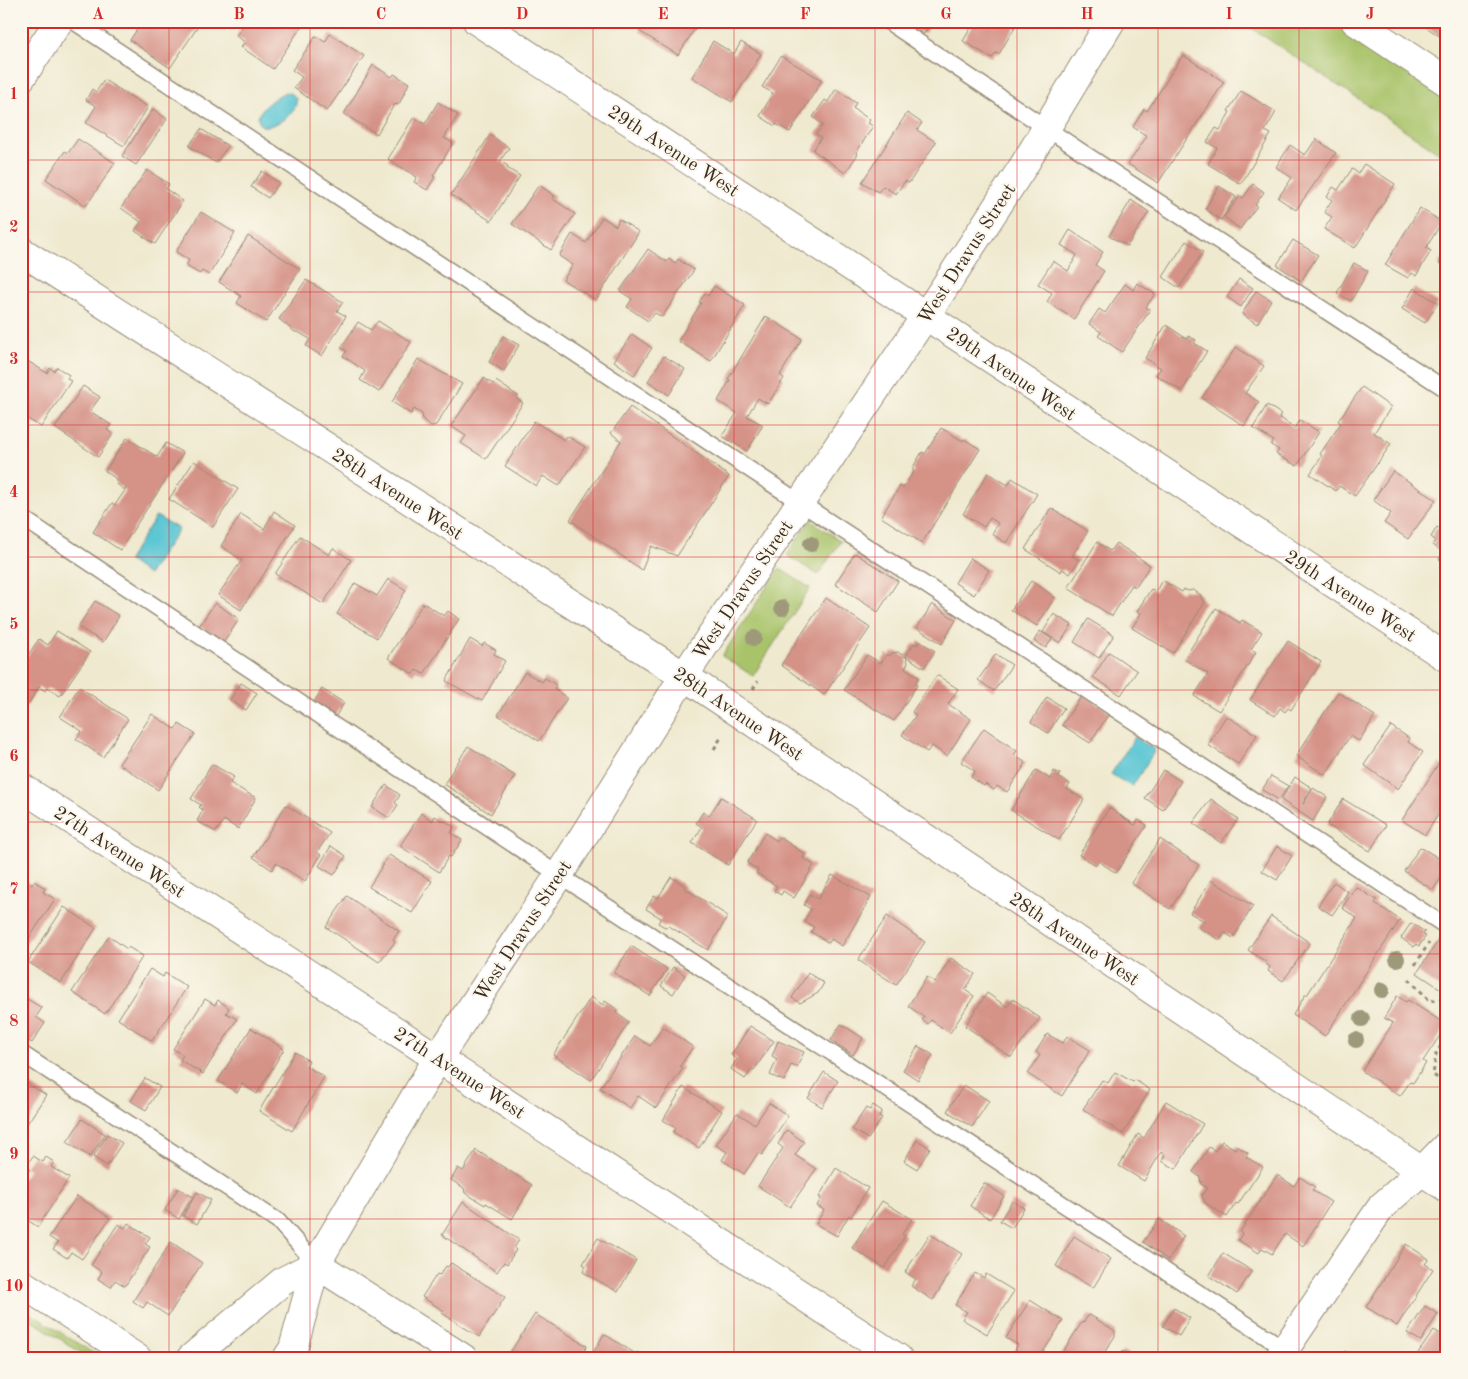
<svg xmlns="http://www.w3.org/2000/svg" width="1468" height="1379" viewBox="0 0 1468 1379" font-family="'Old Standard TT',serif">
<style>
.green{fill:#a8c369;stroke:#727644}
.water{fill:#59c5d3;stroke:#4a7878}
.building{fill:#d59287}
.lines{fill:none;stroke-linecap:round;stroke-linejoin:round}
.service-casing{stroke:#958a76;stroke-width:18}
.minor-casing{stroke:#958a76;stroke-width:30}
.tertiary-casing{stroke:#958a76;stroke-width:30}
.path{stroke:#958a76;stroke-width:3;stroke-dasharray:4 4;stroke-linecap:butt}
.service{stroke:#fff;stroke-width:15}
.minor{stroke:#fff;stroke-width:28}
.tertiary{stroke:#fff;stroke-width:28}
.tree{fill:#9e997a}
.grid{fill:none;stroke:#d62828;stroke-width:1;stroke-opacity:0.55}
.labels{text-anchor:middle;stroke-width:4;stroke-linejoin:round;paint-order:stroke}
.street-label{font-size:19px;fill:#3b2a1e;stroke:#fbf7ec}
.neatline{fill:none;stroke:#d62828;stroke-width:2}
.grid-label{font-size:16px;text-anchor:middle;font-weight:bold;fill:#d62828}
</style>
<rect width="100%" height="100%" fill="#fbf7ec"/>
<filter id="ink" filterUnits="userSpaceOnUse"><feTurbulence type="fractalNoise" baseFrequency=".02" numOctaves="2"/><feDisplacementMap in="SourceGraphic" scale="10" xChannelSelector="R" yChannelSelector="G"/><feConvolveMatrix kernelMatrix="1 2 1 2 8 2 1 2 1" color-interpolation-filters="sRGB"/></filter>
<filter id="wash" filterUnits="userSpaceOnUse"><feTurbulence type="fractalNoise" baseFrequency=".0096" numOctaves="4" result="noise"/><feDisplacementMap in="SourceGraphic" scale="20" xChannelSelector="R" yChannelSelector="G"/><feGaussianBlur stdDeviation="1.12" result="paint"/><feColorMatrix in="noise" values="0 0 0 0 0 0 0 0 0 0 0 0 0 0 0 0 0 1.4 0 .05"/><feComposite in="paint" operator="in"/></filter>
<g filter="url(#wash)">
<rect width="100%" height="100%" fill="#efe9cf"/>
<!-- green -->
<path class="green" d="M1241,21H1332L1447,97V158Z
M810,520L841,541L818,575L787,555Z
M779,568L810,588L753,676L722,656Z
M21,1307L101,1358H89L25,1316H21Z"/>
<!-- water -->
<path class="water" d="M285,92C313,96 283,129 262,126C260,124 259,121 258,118C258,109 277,96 285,92Z
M156,516L179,529L148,575L128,560Z
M1135,737L1155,750L1132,787L1111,774Z"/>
<g id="blocks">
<!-- building -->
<path class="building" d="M134,21H188L197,28L170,68L130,40L140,25Z
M246,21H305L273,69L241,47L245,42L236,36Z
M642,21H700L678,55L639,31L642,26L641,23Z
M909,21H932L924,34L907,24Z
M975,21H1015L1014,24L1016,25L999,54L996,53L992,58L963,41Z
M1417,21H1447V41Z
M330,34L364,56L327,111L294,88L302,77L292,70L316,36L325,42Z
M713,41L734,54L741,42L761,54L732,102L692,77Z
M1183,55L1224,82L1158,183L1128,164L1147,136L1133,127L1144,109L1147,111Z
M781,56L822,80L790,132L776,124L775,126L760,116L773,93L762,87Z
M373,65L392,77L394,74L409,83L399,104L394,105L377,134L344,114Z
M104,80L148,107L124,146L86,123L96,106L86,100L92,89L96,92Z
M836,89L856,103L853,108L870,120L868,123L873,126L856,153L858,154L845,173L813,150L821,138L816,134L823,125L813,117L825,100L828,102Z
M1241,91L1276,112L1265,131L1271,134L1241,184L1208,164L1217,148L1207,142L1216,128L1220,130L1230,112L1228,111Z
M438,102L458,115L444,138L453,143L433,176L435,177L427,190L414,182L417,177L388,159L414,117L425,124Z
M153,109L167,119L136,165L122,156Z
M907,113L922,123L917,130L936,142L909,183L905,181L896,194L883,186L878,192L862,182Z
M201,129L228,146L216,163L189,146Z
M490,135L509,148L500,161L508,166L507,168L520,176L491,221L451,195Z
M78,139L115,163L86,206L46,179L65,151L68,153Z
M1316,139L1336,153L1296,210L1278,198L1292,178L1276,167L1290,145L1305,155Z
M1364,164L1395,184L1355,248L1324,229L1332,217L1324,212L1332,200L1327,197L1333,187L1338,190L1352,169L1358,173Z
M147,170L169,184L166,189L183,201L155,244L135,231L141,222L121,208Z
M262,171L279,183L268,198L251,187Z
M1253,184L1264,192L1255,205L1257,206L1240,229L1224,217L1240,196L1243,198Z
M539,185L555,196L553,199L575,214L551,250L512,224Z
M1219,186L1236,197L1221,220L1205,209Z
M1131,200L1149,212L1127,246L1109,236Z
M1420,208L1442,222L1426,248L1431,251L1416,276L1412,273L1408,278L1385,265Z
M201,212L235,233L209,275L202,271L200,274L186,266L189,260L176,252Z
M602,217L616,226L619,219L639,232L596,300L563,280L573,265L559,256L572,234L586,243Z
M1070,230L1103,252L1095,265L1104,271L1074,319L1047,302L1052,293L1038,284L1053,261L1068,271L1077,255L1061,245Z
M248,236L300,269L266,322L237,303L241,296L219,282Z
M1293,240L1318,255L1301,281L1277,265Z
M1186,241L1203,252L1179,288L1163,277Z
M648,249L667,262L669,259L675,264L678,259L694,270L662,317L655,313L648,321L627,307L632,299L620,291Z
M1447,252V269L1439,263Z
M1354,263L1368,271L1351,301L1337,293Z
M1239,279L1253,288L1241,307L1227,297Z
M306,280L343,302L337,311L346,316L322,356L306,346L310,339L298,332H295L279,319Z
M1137,283L1155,294L1146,307L1150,310L1122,352L1098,336L1101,332L1089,324L1099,309L1105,313L1125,284L1133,290Z
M714,286L745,305L711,361L678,341L701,303L699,302L705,294L708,296Z
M1414,288L1438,303L1425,323L1402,309Z
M1256,291L1271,300L1257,324L1242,314Z
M766,316L802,339L780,375L784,378L768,404L758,398L747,416L763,425L747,451L722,436L737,413L718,401L730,380L728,379Z
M378,321L411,342L379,392L360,380L365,371L343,356L347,351L341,348L358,322L371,330Z
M1166,325L1187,339L1188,336L1196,340L1194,343L1207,351L1182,391L1156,375L1161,368L1145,358Z
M632,334L652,348L634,375L614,361Z
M503,336L519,345L504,371L489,362Z
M1236,347L1264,366L1245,393L1259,402L1244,426L1202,398Z
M664,356L685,369L669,395L648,381Z
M21,357L47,373L50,368L54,371L57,367L69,375L67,379L71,381L41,427L21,415Z
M418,359L462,384L436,425L431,426L423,420L422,414L414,409L411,414L392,402Z
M484,378L493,384L496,381L518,396L517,399L523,403L486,459L461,443L466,436L451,426Z
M83,386L100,397L90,411L111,425L107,430L113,434L98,457L55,428Z
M1362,387L1391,407L1374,433L1391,444L1355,496L1339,486L1336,491L1310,474L1322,456L1320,454L1341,423L1338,421Z
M1267,405L1281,414L1279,417L1295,428L1300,420L1319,432L1297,466L1276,454L1279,450L1271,445L1274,441L1253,428Z
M630,407L729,476L677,556L651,546L642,570L570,520L621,441L611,433Z
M534,421L564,440L567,436L585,447L559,486L543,476L536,486L505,466Z
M941,428L963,441L964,439L980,449L922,543L881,517L900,486L903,488L914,471L912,469L922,452L925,454Z
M127,438L157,457L166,443L183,453L120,550L93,532L112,503L115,505L126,489H123L117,484L115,478L105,471Z
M194,461L238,489L213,527L169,499Z
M1393,471L1436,500L1408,539L1384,523L1391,513L1373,500Z
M988,473L1008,485L1012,478L1037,494L1006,543L992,534L998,523L990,518L984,527L963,514Z
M1051,508L1088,531L1072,556L1079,560L1070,574L1062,569L1061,572L1025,549Z
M274,511L295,525L241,610L218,595L242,560L221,546L241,514L264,529Z
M1437,527L1445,532L1447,529V563L1439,559L1443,552L1433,545L1435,540L1431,537Z
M300,536L329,555L333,548L351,560L323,604L275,574Z
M1097,542L1110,551L1116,543L1150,565L1136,587L1132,585L1112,616L1068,588Z
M855,553L898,581L878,612L835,584Z
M970,558L989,570L974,595L955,583Z
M388,579L406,590L377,638L337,614L355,583L377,596Z
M1162,580L1182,592L1184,589L1188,591L1193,590L1201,595L1202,600L1205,602L1173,653L1132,628L1141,613L1137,611L1151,589L1156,591Z
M1031,581L1055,597L1037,626L1011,610Z
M826,598L870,628L824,695L781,665Z
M95,601L119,616L103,642L78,627Z
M215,603L239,619L224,642L199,626Z
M423,603L444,616L448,611L459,619L424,674L416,670L413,674L388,658Z
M932,604L956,620L942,644L917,628Z
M1216,608L1240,623L1242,620L1262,632L1251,649L1256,652L1219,711L1194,696L1208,674L1184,659Z
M1054,614L1072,625L1060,643L1043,632Z
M1088,619L1114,635L1099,658L1074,642Z
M57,631L90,652L60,696L47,688L45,691L39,687L27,706L21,702V665L39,639L48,645Z
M1040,631L1052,639L1046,648L1034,641Z
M470,639L482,646L484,643L496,650L494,654L505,661L482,701L446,681Z
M919,641L935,651L924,668L906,656L908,663L905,668L919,677L915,684L917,685L894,721L844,690L867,655L881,663L887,654L890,656L892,653L898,652L905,657L914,643L917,645Z
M1288,641L1321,662L1291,710L1288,708L1285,712L1280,708L1275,716L1250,700Z
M1109,652L1137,671L1121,695L1093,677Z
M996,654L1012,665L994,691L978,680Z
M525,672L542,682L545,678L556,685L554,689L567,698L539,741L498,715Z
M937,675L958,689L948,704L971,719L947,756L932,746L927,752L902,735L916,715L912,712Z
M241,683L257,693L246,710L230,700Z
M79,687L128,719L103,757L76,739L82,731L60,717Z
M322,689L344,703L335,717L313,704Z
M1338,692L1375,716L1359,741L1350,736L1325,775L1296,756Z
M1083,694L1110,712L1090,743L1062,725Z
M1047,697L1064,708L1048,733L1031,722Z
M152,714L175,729L179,724L195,734L158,790L119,764Z
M1226,716L1257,735L1238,764L1208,745Z
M1391,726L1410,739L1408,742L1423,752L1398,789L1364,765Z
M984,728L1017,751L1014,755L1026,763L1007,792L997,786L994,790L985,784L984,786L971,777L975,771L961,762Z
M468,746L515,776L491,814L444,784Z
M1439,763L1447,768V816L1440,812L1425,835L1402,820Z
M212,764L234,777L230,783L256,798L238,829L224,820L216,832L197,821L203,810L199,807L201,805L191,799Z
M1036,770L1050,779L1054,771L1060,774L1058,777L1070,784L1067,789L1084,800L1059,840L1011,810Z
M1163,770L1181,781L1163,810L1145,798Z
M1271,776L1288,786L1279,800L1262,790Z
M1295,777L1312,788L1303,804L1313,788L1327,797L1313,821L1281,800Z
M386,785L400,795L395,803L398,805L389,818L372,807Z
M721,797L757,819L728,865L692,843L702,827L696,823L703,812L709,816Z
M1211,799L1238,819L1221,843L1193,823Z
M1343,799L1386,825L1370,851L1327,825Z
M286,805L330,833L317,852L321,855L305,881L276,863L272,870L253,857Z
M1109,808L1135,825L1138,820L1147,825L1116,873L1098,861L1096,865L1079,855Z
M421,813L432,821L435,816L444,822L445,821L454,827L451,833L462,840L451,857L449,856L439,872L400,846Z
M765,833L777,841L779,837L805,854L803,858L814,865L794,898L783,891L781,895L774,891L777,886L756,873L758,870L747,863Z
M1160,839L1199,865L1170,909L1131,883Z
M331,846L346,856L334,875L319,866Z
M1277,846L1292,856L1277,880L1262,871Z
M1420,847L1447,863V869L1433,890L1404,871Z
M389,855L432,881L412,913L369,887Z
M832,875L871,897L842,946L831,939L829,943L811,932L814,927L804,921L811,909L804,905L810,894L818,899Z
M671,877L685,886L684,888L728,916L708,950L669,926L665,927L658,923L661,918L646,909L654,896L658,898Z
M21,878L32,885L34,881L45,888L43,892L55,899L24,946L21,945Z
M1211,880L1253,906L1233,938L1225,933L1220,940L1199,928L1204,921L1190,913Z
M1334,882L1348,892L1332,915L1318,906Z
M1356,887L1377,900L1375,903L1400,920L1325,1036L1293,1015L1305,995H1307L1357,918L1342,908Z
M347,896L399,931L393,940L395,942L379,962L326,927Z
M64,907L96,928L61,983L28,962Z
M887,916L925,942L896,985L858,960Z
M1271,916L1310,943L1283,981L1268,971L1270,967L1265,963L1266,962L1248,950Z
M1411,923L1425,932L1423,935L1426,936L1419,946L1416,944L1414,947L1401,938Z
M109,936L127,949L128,947L143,956L105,1014L72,992Z
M1439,939L1447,945V993L1417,973Z
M631,946L667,969L650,996L614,973Z
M951,958L975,974L965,990L974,996L950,1033L931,1020L928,1024L922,1020L924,1017L908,1006L927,977L935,982Z
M673,967L685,975L673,994L661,986Z
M150,969L163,977L165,973L187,987L152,1041L118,1019Z
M808,973L824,983L818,993L800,1003L792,998Z
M987,993L1007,1007L1013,999L1040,1018L1011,1057L965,1026Z
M1397,996L1406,1002L1408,1000L1447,1025L1423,1061L1426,1063L1413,1083L1410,1082L1400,1096L1362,1071L1393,1023L1384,1018Z
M24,997L42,1008L36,1017L45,1023L32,1043L21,1037V1001Z
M591,997L603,1005L605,1001L618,1010L616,1013L629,1022L591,1080L553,1055Z
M205,999L215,1005L218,1000L229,1008L226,1013L237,1019L203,1074L180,1060L183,1055L173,1049Z
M841,1024L863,1038L853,1055L831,1040Z
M750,1026L774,1041L754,1070L752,1069L745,1079L731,1069L737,1059L731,1055Z
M663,1027L693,1047L680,1066L683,1068L656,1108L638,1096L630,1108L600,1088L635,1036L650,1046Z
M251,1028L284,1049L257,1094L242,1084L237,1093L218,1081Z
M1047,1034L1063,1043L1067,1036L1090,1050L1062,1096L1028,1074L1040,1055L1036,1052Z
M778,1041L804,1052L797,1067L791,1065L784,1081L770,1075L777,1059L772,1056Z
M918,1046L933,1055L918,1080L903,1070Z
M295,1052L309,1061L306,1066L324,1077L292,1131L259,1111Z
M824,1072L838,1081L822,1107L808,1098Z
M1115,1072L1133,1082L1135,1080L1150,1090L1123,1134L1083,1109L1102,1080L1108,1083Z
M145,1078L160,1087L146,1110L131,1101Z
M22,1080L46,1095L21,1133V1118L25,1113L21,1111Z
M964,1085L989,1101L972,1127L947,1111Z
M683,1087L722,1111L699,1148L673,1132L676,1128L663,1120Z
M1166,1101L1203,1124L1176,1169L1162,1161L1165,1155L1161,1152L1144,1181L1119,1166L1138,1134L1144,1138Z
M769,1103L788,1116L762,1155L758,1153L744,1174L722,1160L727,1152L716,1145L737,1113L755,1124Z
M873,1105L882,1111L879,1116L882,1118L868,1139L852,1129L866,1108L870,1110Z
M82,1119L105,1134L90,1157L67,1142Z
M787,1130L804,1142L795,1155L816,1169L790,1207L758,1186L783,1148L778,1144Z
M107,1134L122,1143L107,1166L93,1157Z
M917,1140L930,1148L917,1169L904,1161Z
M1222,1141L1235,1149L1237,1146L1248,1153L1246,1157L1263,1167L1238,1204L1236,1203L1227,1217L1205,1203L1202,1195L1207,1188L1201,1184L1200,1177L1193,1172L1209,1147L1215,1151Z
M476,1150L532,1185L512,1219L486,1203L485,1205L465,1193L464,1188L451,1180L458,1168L463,1171Z
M33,1156L43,1162L46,1157L54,1162L51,1167L69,1178L38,1227L21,1216V1181L30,1169L25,1167Z
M836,1168L868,1188L851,1217L849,1215L837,1236L816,1224L824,1210L817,1206L821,1198L819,1197Z
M1277,1175L1294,1186L1300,1177L1315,1187L1312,1190L1331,1202L1303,1246L1285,1234L1272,1254L1262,1248L1259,1253L1238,1240L1242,1234L1240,1232Z
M984,1183L1004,1196L990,1219L970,1206Z
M178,1188L193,1197L179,1219L165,1210Z
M197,1192L211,1200L197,1224L183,1216Z
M77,1196L110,1218L82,1259L71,1252L67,1258L53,1249L58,1243L49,1237Z
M882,1201L912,1219L902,1234L905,1236L885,1268L852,1248Z
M1012,1201L1024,1208L1012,1228L1000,1221Z
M463,1202L519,1240L514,1248L516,1250L507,1264L504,1262L497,1272L442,1235Z
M1159,1219L1184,1236L1168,1260L1143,1242Z
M128,1223L150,1237L145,1244L150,1247L125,1286L115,1280L111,1287L98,1279L102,1272L91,1265L118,1224L125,1228Z
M930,1234L962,1254L933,1300L911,1286L916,1279L905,1272Z
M1074,1236L1111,1259L1093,1288L1056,1266Z
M598,1238L636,1260L618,1292L583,1272L586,1266L583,1264Z
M171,1242L202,1263L168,1316L147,1302L143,1308L133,1301Z
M1406,1244L1429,1259L1425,1264L1433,1269L1397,1326L1366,1307Z
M1223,1253L1252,1271L1237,1294L1209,1276Z
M451,1263L505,1297L479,1337L442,1313L444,1311L422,1297L437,1274L440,1275L446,1266L448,1267Z
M975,1273L984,1278L986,1274L1014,1291L987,1334L962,1319L967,1312L955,1305Z
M1030,1300L1063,1321L1039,1358H1010L1018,1345L1006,1338Z
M1425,1306L1438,1314L1421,1341L1407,1333Z
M1174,1308L1190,1318L1179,1336L1163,1326Z
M535,1314L587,1346L580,1358H521L511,1351Z
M1090,1315L1115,1331V1336L1101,1358H1059L1082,1322L1083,1323L1088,1316Z
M1434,1330L1447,1338V1345L1438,1358H1424L1418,1353Z
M604,1334L636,1354L637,1352L646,1358H590Z
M1123,1351L1131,1356L1132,1354L1139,1358H1119Z
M1345,1351L1355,1358H1341Z"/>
</g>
</g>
<g filter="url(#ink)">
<use href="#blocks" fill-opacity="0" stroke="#958a76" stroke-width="1"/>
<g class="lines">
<defs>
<path id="service" d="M73,21L752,471L1447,927
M887,21L1079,150L1447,390
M21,517L559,875L1285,1349
M21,1053L278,1221L316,1264"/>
<path id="minor" d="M477,21L1447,658
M1355,21L1447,82
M21,78L59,21
M21,787L898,1358
M21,1283L137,1358
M191,1358L283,1281L316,1264L463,1358
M1279,1358L1382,1206L1422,1171L1447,1145"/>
<path id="tertiary" d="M21,251L684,676L1447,1188
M287,1358L293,1349L316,1264L438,1058L559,875L684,676L944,288L1024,165L1111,21"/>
</defs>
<!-- service casing -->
<use href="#service" class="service-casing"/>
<!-- minor casing -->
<use href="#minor" class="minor-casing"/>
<!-- tertiary casing -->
<use href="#tertiary" class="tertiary-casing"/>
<!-- path -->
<path class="path" d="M753,689L758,681
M714,749L722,736
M1415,965L1429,943
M1409,979L1430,1001L1447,999
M1444,1082L1433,1075L1436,1054L1447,1036"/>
<!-- service -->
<use href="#service" class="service"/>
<!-- minor -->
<use href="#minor" class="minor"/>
<!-- tertiary -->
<use href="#tertiary" class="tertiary"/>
</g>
<!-- trees -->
<g class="tree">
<circle cx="811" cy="544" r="8"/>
<circle cx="782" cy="608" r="8"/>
<circle cx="754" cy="638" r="8"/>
<circle cx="1397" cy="959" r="8"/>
<circle cx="1382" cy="990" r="8"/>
<circle cx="1362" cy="1019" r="8"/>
<circle cx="1356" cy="1040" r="8"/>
</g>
</g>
<!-- grid -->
<path class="grid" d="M169,21V1358M310,21V1358M451,21V1358M593,21V1358M734,21V1358M875,21V1358M1017,21V1358M1158,21V1358M1299,21V1358M21,160H1447M21,292H1447M21,425H1447M21,557H1447M21,690H1447M21,822H1447M21,954H1447M21,1087H1447M21,1219H1447"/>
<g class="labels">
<!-- street labels -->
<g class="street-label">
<text transform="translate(674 150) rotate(33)" y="7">29th Avenue West</text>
<text transform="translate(966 253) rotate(-57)" y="7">West Dravus Street</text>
<text transform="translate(1012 373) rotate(34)" y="7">29th Avenue West</text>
<text transform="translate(398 493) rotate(33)" y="7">28th Avenue West</text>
<text transform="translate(742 589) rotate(-56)" y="7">West Dravus Street</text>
<text transform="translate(1351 595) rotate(33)" y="7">29th Avenue West</text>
<text transform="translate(739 713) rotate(34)" y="7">28th Avenue West</text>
<text transform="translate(120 851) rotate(33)" y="7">27th Avenue West</text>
<text transform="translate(522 930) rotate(-57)" y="7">West Dravus Street</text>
<text transform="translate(1075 938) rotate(34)" y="7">28th Avenue West</text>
<text transform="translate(460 1072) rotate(33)" y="7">27th Avenue West</text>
</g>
</g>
<!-- margin -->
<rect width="1468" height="1379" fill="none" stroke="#fbf7ec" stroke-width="55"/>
<rect x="28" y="28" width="1412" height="1324" class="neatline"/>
<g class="grid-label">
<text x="98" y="19">A</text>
<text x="239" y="19">B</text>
<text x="381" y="19">C</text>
<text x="522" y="19">D</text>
<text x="663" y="19">E</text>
<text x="805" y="19">F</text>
<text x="946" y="19">G</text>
<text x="1087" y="19">H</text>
<text x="1229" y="19">I</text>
<text x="1370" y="19">J</text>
<text x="14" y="99">1</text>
<text x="14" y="232">2</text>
<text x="14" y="364">3</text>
<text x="14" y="497">4</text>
<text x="14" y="629">5</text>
<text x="14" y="761">6</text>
<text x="14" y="894">7</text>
<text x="14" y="1026">8</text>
<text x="14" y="1159">9</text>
<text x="14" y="1291">10</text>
</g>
</svg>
